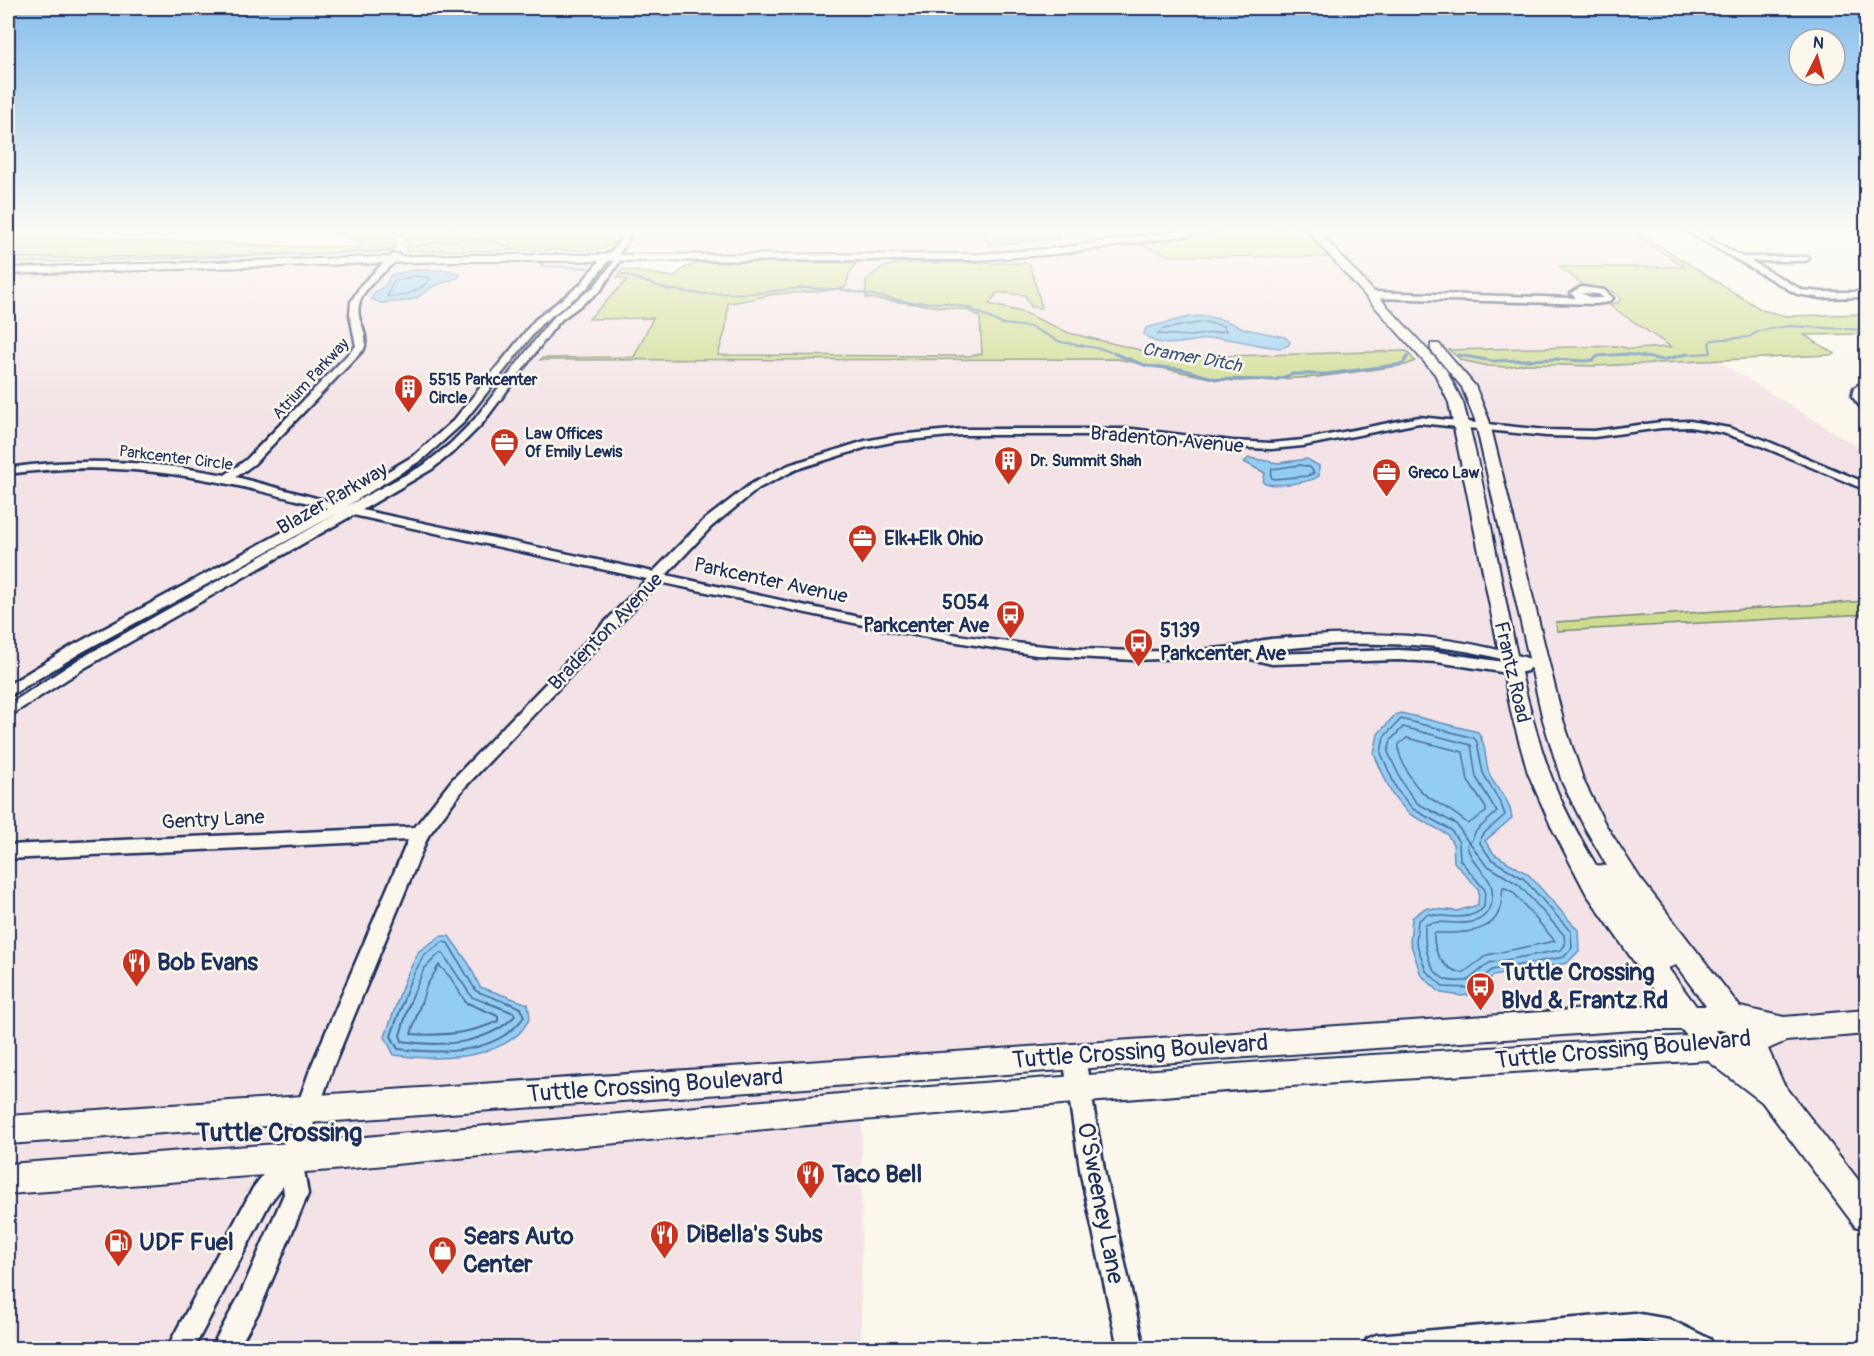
<svg xmlns="http://www.w3.org/2000/svg" width="1874" height="1356" viewBox="0 0 1874 1356" font-family="Pangolin,sans-serif">
<style>
.built{fill:#f3e3e6}
.green{fill:#cedc90;stroke:#748677;stroke-width:1.5}
.water{fill:#94cdf3;stroke:#648eb7;stroke-width:1.5}
.lines{fill:none;stroke-linecap:round;stroke-linejoin:round}
.shore-far1{stroke:#4b6e9a;stroke-width:1.5}
.shore{stroke:#4b6e9a;stroke-width:2}
.stream-far1{stroke:#648eb7;stroke-width:2}
.stream{stroke:#648eb7;stroke-width:3}
.minor-casing{stroke:#1b2f5e;stroke-width:5}
.major-casing{stroke:#1b2f5e;stroke-width:4}
.minor{fill:#fbf7ec;fill-rule:evenodd}
.major{fill:#fbf7ec;fill-rule:evenodd}
.labels{text-anchor:middle;stroke-width:5;stroke-linejoin:round;paint-order:stroke}
.far-street-label{font-size:16px;fill:#1b2f5e;stroke:#fbf7ec}
.far-poi-label{font-size:16px;font-weight:bold;fill:#1b2f5e;stroke:#fbf7ec;text-anchor:start}
.far-water-label{font-size:18px;font-style:italic;fill:#395683;stroke:#fbf7ec}
.street-label{font-size:20px;fill:#1b2f5e;stroke:#fbf7ec}
.poi-label{font-size:20px;font-weight:bold;fill:#1b2f5e;stroke:#fbf7ec;text-anchor:start}
.near-poi-label{font-size:24px;font-weight:bold;fill:#1b2f5e;stroke:#fbf7ec;text-anchor:start}
.near-street-label{font-size:24px;fill:#1b2f5e;stroke:#fbf7ec}
.near-neighbourhood-label{font-size:26px;font-weight:bold;fill:#1b2f5e;stroke:#fbf7ec}
</style>
<rect width="100%" height="100%" fill="#fbf7ec"/>
<filter id="ink" filterUnits="userSpaceOnUse"><feTurbulence type="fractalNoise" baseFrequency=".0167" numOctaves="2"/><feDisplacementMap in="SourceGraphic" scale="12" xChannelSelector="R" yChannelSelector="G"/><feConvolveMatrix kernelMatrix="1 2 1 2 8 2 1 2 1" color-interpolation-filters="sRGB"/></filter>
<g filter="url(#ink)">
<!-- built -->
<path class="built" d="M633,228H1087L1113,233L1170,256H1328L1302,228H1624L1686,267L1561,268L1583,285L1615,293L1621,299L1619,302L1610,306L1672,347H1540L1534,349L1188,357L1161,355L1069,333L1025,313L989,304L997,293L1025,295L1030,265L900,263L918,306H937L967,310L980,317L983,354L969,356L730,357L717,355L726,328L728,303L749,302L769,295L827,292L849,274L856,263L629,262Z
M487,261L586,264L622,269L617,276L627,280L590,319L653,318L634,357L542,358L541,360L1117,359L1220,380L1266,381L1406,365L1415,361L1461,360L1489,366L1507,367L1717,360L1866,452V601L1556,622L1558,631L1866,614V1226L1716,1029L862,1085L861,1348H8V276Z"/>
<!-- green -->
<path class="green" d="M15,228H70L61,235L148,242L187,241L303,247H364L362,242L320,228C339,228 383,226 395,241V247L390,252L8,263V232Z
M371,228H620C619,242 612,247 599,250L405,251L409,243C401,231 385,229 371,228Z
M1302,228L1328,257L1170,256L1139,244L1189,235Z
M1624,228H1631L1762,310L1786,316L1866,314V334L1804,335L1835,354L1830,355L1595,366L1525,364L1507,367L1489,366L1461,360L1449,350L1617,346L1630,349L1671,347L1609,305L1619,302L1621,299L1615,293L1606,289L1583,285L1560,267H1685Z
M699,262L856,263L849,274L846,287C820,294 796,291 770,295C755,298 745,302 728,303L726,328L718,355L969,356L982,354L980,317L967,310L866,298V280L881,268L899,263H1024L1030,265L1042,308L1031,307L1025,295C1015,295 1007,292 997,293L989,304L1025,313L1069,333L1161,355L1188,357L1407,351L1415,361L1406,365L1318,377L1240,381L1220,380L1117,359L540,360L542,358L634,357L653,318L589,319L627,280L617,277L622,269L674,277L683,269Z
M1866,601V614L1557,631L1556,622Z"/>
<!-- water -->
<path class="water" d="M986,228H1007L1057,235L1061,239L996,245L988,243L985,240Z
M414,270H449L460,274L459,277L432,287L418,297L407,301L381,303L371,299L374,293L385,286L391,275Z
M1206,316L1226,321L1245,329L1285,337L1290,342L1289,345L1281,348C1260,347 1241,340 1220,338C1197,337 1162,354 1144,334L1146,328L1189,317Z
M1249,458L1278,463L1307,459L1319,466V476C1310,483 1272,488 1263,482L1265,473L1244,462Z
M1401,713L1478,732C1487,746 1484,758 1489,773C1496,792 1509,794 1512,818L1485,841L1494,854L1528,874L1578,930L1579,951L1567,963L1493,976L1474,994L1462,996L1441,993L1421,975L1410,942L1412,918L1425,908L1457,911L1478,905L1479,890L1454,862L1453,844L1447,834L1408,813L1392,794L1374,754L1378,734L1395,715Z
M441,936H449L469,964L480,987L528,1004L530,1018C526,1024 522,1032 516,1036C485,1061 431,1060 394,1055L385,1037L405,979L419,951Z"/>
<g class="lines">
<!-- shore-far1 -->
<path class="shore-far1" d="M415,276L428,277L430,280C418,291 404,299 387,296L394,281Z
M1205,322L1224,326L1226,331L1191,336L1157,334L1163,329Z
M1300,465L1310,467L1314,473L1307,476L1274,479L1271,477L1272,469Z
M1401,719L1474,738L1477,742L1483,773L1501,804L1505,815L1481,836L1480,843L1491,859L1524,879L1571,932L1572,948L1564,957L1492,970L1470,988L1444,987L1426,971L1416,942L1418,921L1427,914C1444,916 1472,922 1484,907L1485,890L1460,860L1459,842L1451,830L1413,809L1397,790L1381,753L1384,737Z
M1403,727L1471,745L1476,777L1497,812L1476,831L1470,843L1485,864L1519,885L1564,935L1565,945L1561,950L1489,963L1467,981C1461,981 1453,982 1447,980C1427,973 1424,943 1425,925C1442,918 1460,927 1476,921C1490,916 1495,898 1491,885C1485,869 1470,863 1467,845L1469,843L1456,824L1417,803L1404,786L1388,752L1391,740Z
M1407,738L1463,752L1468,781L1486,808V812L1468,824C1442,800 1421,803 1405,767C1401,759 1398,753 1399,744Z
M1503,887L1513,892L1555,941L1487,955L1463,973C1442,969 1433,953 1434,933C1455,933 1491,935 1499,911C1502,904 1502,895 1503,887Z
M402,1004L410,981L424,955L443,942L448,943L476,991L510,1004
M409,1004L424,969L440,953L443,954L472,997L490,1004
M421,1004L426,987L439,965L450,977L467,1004"/>
<!-- shore -->
<path class="shore" d="M403,1002L391,1036L398,1049C441,1054 496,1055 524,1017L521,1008L506,1002
M410,1002L400,1035L402,1041C440,1048 487,1044 515,1016L514,1013L486,1002
M421,1002L411,1034C440,1036 471,1034 498,1021V1016L465,1002"/>
<!-- stream-far1 -->
<path class="stream-far1" d="M410,247C446,240 481,234 516,250
M8,258L311,254L391,250
M540,263L543,266L588,268
M620,273L666,289L699,294L757,293L801,288L839,289L909,302L946,303L969,308L1002,324L1031,327L1061,342L1102,349L1119,355
M1458,355H1460
M1607,355H1635
M1679,355L1711,353L1709,343L1712,340L1749,337L1759,331L1788,326L1866,330"/>
<!-- stream -->
<path class="stream" d="M1115,354L1147,366L1181,369L1216,379L1275,380L1293,374H1326L1403,364L1408,356
M1458,355L1493,361L1555,359L1584,361L1593,360L1598,356L1627,354L1663,360L1687,354"/>
<defs>
<path id="minor" d="M622,228H630L629,239L618,255L609,260L586,289L541,324L462,424L423,459L347,506L424,465L450,444L474,420L547,325L556,315L594,287L616,259L620,261L600,291L562,319L553,329L482,424L458,448L432,469L362,510L653,572L703,521L751,484L789,465L865,441L897,435L962,429H1132L1232,441L1271,443L1303,440L1419,417L1546,430L1594,431L1661,422L1690,421L1729,428L1762,439L1866,483V490L1754,443L1723,433L1690,427L1661,428L1594,437L1546,436L1419,423L1303,446L1271,449L1232,447L1132,435H962L897,441L867,447L797,469L759,488L711,527L666,575C811,606 958,645 1107,650C1148,652 1192,652 1233,647C1244,646 1253,642 1264,640C1276,638 1288,638 1300,637C1384,630 1466,636 1545,664L1547,667L1540,672L1529,668L1527,671L1514,674L1437,662L1398,660L1272,664L1238,656L1134,660L1036,655L897,632L659,582L464,788L428,836L333,1067L302,1158L308,1194L259,1311L238,1348H211L241,1293L284,1194L283,1186L269,1204L194,1348H167L253,1188L281,1151L311,1067L408,840L8,859V845L415,827L452,780L647,579L353,515L86,667L8,717V705L76,661L340,512L82,652L8,697V685L72,646L327,508C214,478 126,458 8,474V468C80,457 153,461 225,475L246,460L356,346L350,315L351,302L361,285L393,254H399L400,256C385,275 354,289 359,317C362,327 368,338 364,349L254,464L236,477L335,503L415,455L454,420L535,320L580,285L603,256L612,251L621,239ZM1336,644C1396,643 1459,644 1517,664L1437,652L1398,650L1272,654L1256,651Z
M1681,228H1690L1742,257H1808L1809,259L1805,261H1751L1802,290L1821,292H1866V297L1821,298L1797,294Z
M1857,228H1866V233Z
M1581,287L1604,290L1613,298L1608,302L1596,304L1372,298L1368,295L1372,292L1399,293L1576,298L1571,293ZM1581,293L1599,294L1603,298H1592Z
M1866,380V388L1862,396L1866,401V410L1862,409L1852,396L1854,388Z
M1074,1047L1082,1050L1085,1057L1105,1175L1144,1348H1118L1081,1175L1063,1057L1066,1050Z
M1634,1313L1669,1319L1710,1339L1714,1348H1674L1666,1345L1634,1339L1523,1348H1363L1367,1339L1376,1335Z"/>
<path id="major" d="M1197,228H1225L1220,231L1058,254L979,260L455,261L8,274V268L455,255L979,254L1058,248Z
M1305,228H1315L1446,370L1463,403C1496,523 1508,653 1549,771C1561,804 1578,835 1596,865L1607,866L1585,828L1562,782L1543,720L1475,420L1462,387L1431,350V344H1439L1475,386L1489,420L1563,720L1584,782L1605,824L1640,878L1740,1007L1784,1017L1866,1010V1034L1786,1041L1768,1049L1783,1083L1866,1190V1230L1855,1226L1762,1102L1707,1060L1290,1086L862,1120L332,1170L8,1194V1164L332,1140L862,1092L1290,1060L1687,1036L1682,1030H1633L8,1144V1116L1633,1006H1665L1586,893L1551,826L1528,773L1512,716L1449,403L1435,374ZM1676,965L1706,1006H1696L1668,968ZM1715,1030H1725L1727,1033L1718,1034Z"/>
</defs>
<!-- minor casing -->
<use href="#minor" class="minor-casing"/>
<!-- major casing -->
<use href="#major" class="major-casing"/>
<!-- minor -->
<use href="#minor" class="minor"/>
<!-- major -->
<use href="#major" class="major"/>
</g>
</g>
<!-- sky -->
<linearGradient id="sky" x2="0" y2="1"><stop stop-color="#86beec"/><stop offset="0.55" stop-color="#fdfbf6"/><stop offset="1" stop-color="#fdfbf6" stop-opacity="0"/></linearGradient>
<rect width="1874" height="418" fill="url(#sky)"/>
<!-- icons -->
<defs>
<symbol id="building-pin" viewBox="-11 -11 22 30"><path d="M0 17L-7.5 6A9.5 9.5 0 1 1 7.5 6Z" fill="#c8321e" stroke="#fbf7ec"/><path d="M-4-6H4V6H1V3H-1V6H-4ZM-2.5-4.3h1.7v1.8h-1.7ZM.8-4.3h1.7v1.8H.8ZM-2.5-1h1.7V.8h-1.7ZM.8-1h1.7V.8H.8Z" fill="#fff"/></symbol>
<symbol id="office-pin" viewBox="-11 -11 22 30"><path d="M0 17L-7.5 6A9.5 9.5 0 1 1 7.5 6Z" fill="#c8321e" stroke="#fbf7ec"/><path d="M-6-3h4V-5.5h4V-3h4V5H-6ZM-1-4.5V-3h2v-1.5ZM-6 0V1H6V0Z" fill="#fff"/></symbol>
<symbol id="bus-pin" viewBox="-11 -11 22 30"><path d="M0 17L-7.5 6A9.5 9.5 0 1 1 7.5 6Z" fill="#c8321e" stroke="#fbf7ec"/><path d="M-5-6H5V4H4V6H2V4H-2V6H-4V4H-5ZM-3.5-4V0h7V-4ZM-3.5 1.2v1.5H-2V1.2ZM2 1.2v1.5H3.5V1.2Z" fill="#fff"/></symbol>
<symbol id="restaurant-pin" viewBox="-11 -11 22 30"><path d="M0 17L-7.5 6A9.5 9.5 0 1 1 7.5 6Z" fill="#c8321e" stroke="#fbf7ec"/><path d="M-5-6h1v4h1v-4h1v4h1v-4h1v5L-1.5 .5V6h-2V.5L-5-1ZM5-6V6H3V1.5H1.5Q1.5-4 5-6Z" fill="#fff"/></symbol>
<symbol id="fuel-pin" viewBox="-11 -11 22 30"><path d="M0 17L-7.5 6A9.5 9.5 0 1 1 7.5 6Z" fill="#c8321e" stroke="#fbf7ec"/><path d="M-5.5-6h7V0h2V4h1.3V-2.5L3-4.5l.8-.8L6-3V5H2.5V1h-1V6h-7ZM-4.2-4.7v3.2H.2V-4.7Z" fill="#fff"/></symbol>
<symbol id="shop-pin" viewBox="-11 -11 22 30"><path d="M0 17L-7.5 6A9.5 9.5 0 1 1 7.5 6Z" fill="#c8321e" stroke="#fbf7ec"/><path d="M-5-2.5h2.3a2.7 3.5 0 0 1 5.4 0H5L5.5 6h-11ZM-1.5-2.5h3a1.5 2.3 0 0 0-3 0Z" fill="#fff"/></symbol>
</defs>
<g fill-rule="evenodd">
<use href="#building-pin" x="392" y="372" width="33" height="45"/>
<use href="#office-pin" x="488" y="426" width="33" height="45"/>
<use href="#building-pin" x="992" y="444" width="33" height="45"/>
<use href="#office-pin" x="1370" y="456" width="33" height="45"/>
<use href="#office-pin" x="846" y="522" width="33" height="45"/>
<use href="#bus-pin" x="994" y="598" width="33" height="45"/>
<use href="#bus-pin" x="1122" y="626" width="33" height="45"/>
<use href="#restaurant-pin" x="120" y="946" width="33" height="45"/>
<use href="#bus-pin" x="1464" y="970" width="33" height="45"/>
<use href="#restaurant-pin" x="794" y="1158" width="33" height="45"/>
<use href="#restaurant-pin" x="648" y="1218" width="33" height="45"/>
<use href="#fuel-pin" x="102" y="1226" width="33" height="45"/>
<use href="#shop-pin" x="426" y="1234" width="33" height="45"/>
</g>
<g class="labels">
<!-- far-street labels -->
<g class="far-street-label">
<text transform="translate(310 378) rotate(-47)" y="6">Atrium Parkway</text>
<text transform="translate(176 457) rotate(7)" y="6">Parkcenter Circle</text>
</g>
<!-- far-poi labels -->
<g class="far-poi-label">
<text x="429" y="385">5515 Parkcenter<tspan x="429" dy="18">Circle</tspan></text>
<text x="525" y="439">Law Offices<tspan x="525" dy="18">Of Emily Lewis</tspan></text>
<text x="1030" y="466">Dr. Summit Shah</text>
<text x="1408" y="478">Greco Law</text>
</g>
<!-- far-water labels -->
<g class="far-water-label">
<text transform="translate(1192 357) rotate(10)" y="6">Cramer Ditch</text>
</g>
<!-- street labels -->
<g class="street-label">
<text transform="translate(1167 439) rotate(5)" y="7">Bradenton Avenue</text>
<text transform="translate(332 498) rotate(-30)" y="7">Blazer Parkway</text>
<text transform="translate(771 580) rotate(12)" y="7">Parkcenter Avenue</text>
<text transform="translate(605 631) rotate(-46)" y="7">Bradenton Avenue</text>
<text transform="translate(1513 672) rotate(77)" y="7">Frantz Road</text>
<text transform="translate(213 819) rotate(-3)" y="7">Gentry Lane</text>
</g>
<!-- poi labels -->
<g class="poi-label">
<text x="884" y="545">Elk+Elk Ohio</text>
<text x="989" y="609" text-anchor="end">5054<tspan x="989" dy="23">Parkcenter Ave</tspan></text>
<text x="1160" y="637">5139<tspan x="1160" dy="23">Parkcenter Ave</tspan></text>
</g>
<!-- near-poi labels -->
<g class="near-poi-label">
<text x="157" y="970">Bob Evans</text>
<text x="1501" y="980">Tuttle Crossing<tspan x="1501" dy="28">Blvd &amp; Frantz Rd</tspan></text>
<text x="832" y="1182">Taco Bell</text>
<text x="686" y="1242">DiBella's Subs</text>
<text x="463" y="1244">Sears Auto<tspan x="463" dy="28">Center</tspan></text>
<text x="139" y="1250">UDF Fuel</text>
</g>
<!-- near-street labels -->
<g class="near-street-label">
<text transform="translate(1623 1049) rotate(-5)" y="8">Tuttle Crossing Boulevard</text>
<text transform="translate(1140 1051) rotate(-4)" y="8">Tuttle Crossing Boulevard</text>
<text transform="translate(655 1085) rotate(-4)" y="8">Tuttle Crossing Boulevard</text>
<text transform="translate(1101 1203) rotate(79)" y="8">O'Sweeney Lane</text>
</g>
<!-- near-neighbourhood labels -->
<g class="near-neighbourhood-label">
<text x="279" y="1141">Tuttle Crossing</text>
</g>
</g>
<!-- margin -->
<rect width="1874" height="1356" fill="none" stroke="#fbf7ec" stroke-width="30"/>
<rect x="15" y="15" width="1844" height="1326" fill="none" stroke="#1b2f5e" stroke-width="2" filter="url(#ink)"/>
<!-- north arrow -->
<g transform="translate(1817 57) rotate(6)"><circle r="28" fill="#fbf7ec" stroke="#a1a7b3" stroke-width="1.5"/>
<path d="M0-4.5L10 22L0 15L-10 22Z" fill="#c8321e"/>
<text y="-9" font-size="16" font-weight="bold" text-anchor="middle" fill="#1b2f5e">N</text>
</g>
</svg>
